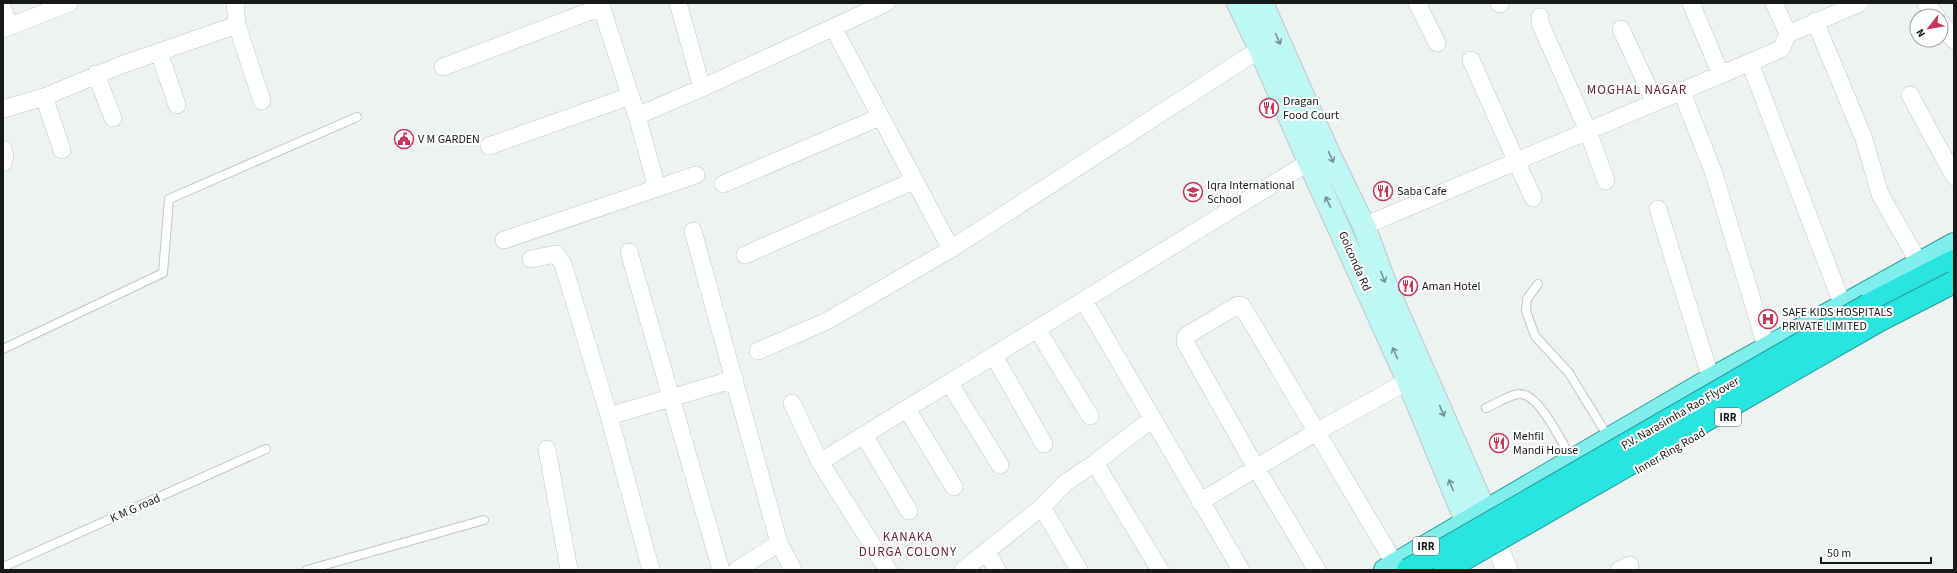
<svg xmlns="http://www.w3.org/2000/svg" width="1957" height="573" viewBox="0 0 1957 573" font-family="'Source Sans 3',sans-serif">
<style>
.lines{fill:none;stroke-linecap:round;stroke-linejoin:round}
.service-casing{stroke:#c2c6c5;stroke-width:10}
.minor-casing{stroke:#c2c6c5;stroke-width:18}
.tertiary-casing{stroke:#c2c6c5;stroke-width:22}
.secondary-casing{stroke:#c2c6c5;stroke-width:24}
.primary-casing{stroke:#229e9a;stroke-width:24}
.motorway-casing{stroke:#229e9a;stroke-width:24}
.service{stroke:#fff;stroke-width:8}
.minor{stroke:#fff;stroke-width:17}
.tertiary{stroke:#fff;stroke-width:21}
.secondary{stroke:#bef7f5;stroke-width:22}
.primary{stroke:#7eefec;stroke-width:22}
.motorway{stroke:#28e5df;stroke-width:22}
.motorway-bridge-casing{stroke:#229e9a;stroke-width:24;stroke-linecap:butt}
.motorway-bridge{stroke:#28e5df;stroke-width:22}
.oneway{stroke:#739392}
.labels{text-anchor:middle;stroke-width:4;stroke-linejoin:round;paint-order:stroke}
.shield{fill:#fff;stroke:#5d5e5e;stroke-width:1}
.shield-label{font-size:11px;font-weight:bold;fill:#171919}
.poi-label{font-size:12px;fill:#171919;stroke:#fff;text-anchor:start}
.street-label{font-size:12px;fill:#171919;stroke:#fff}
.neighbourhood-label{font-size:13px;letter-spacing:1px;fill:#6b2533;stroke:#fff}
</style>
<rect width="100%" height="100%" fill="#eef2f1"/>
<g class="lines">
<defs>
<path id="service" d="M1538,284L1527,299L1526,311L1535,336L1569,373L1609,438
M3,349L163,273L169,199L357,117
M1486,408C1496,404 1510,394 1520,394C1540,394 1563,445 1572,460
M3,567L266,449
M307,570L484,520"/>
<path id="minor" d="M235,3L237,25L262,101
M600,3L637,116L657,188
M678,3L702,88
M1417,3L1437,43
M1499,3L1500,4
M1691,3L1721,75
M1774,3L1788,34
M1926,3L1936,16
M3,9L9,26
M1540,17V23L1588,131L1606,181
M1815,21L1864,139L1880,194L1919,263
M1941,23L1954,40
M833,27L951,249
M3,29L69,3
M1621,29L1655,102
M159,52L177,105
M1471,60L1533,198
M1750,63L1843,306
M443,67L601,7
M96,74L113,118
M1681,90L1713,171L1767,349
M1910,95L1954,176
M44,97L62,150
M3,109L44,97L121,65L237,25
M637,116L702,88L886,3
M489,146L630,96
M3,149L5,156L3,163
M723,184L880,117
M1658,209L1711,379
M1364,226L1781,49L1788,34L1860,3
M693,231L779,543L793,570
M504,240L696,175
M629,252L721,570
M745,255L913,181
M531,259L556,254L563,264L609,416L651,570
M1084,301L1241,570
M1037,329L1090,416
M758,351L827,321L951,249L1260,49
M994,356L1044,444
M950,384L1000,465
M792,403L820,462L888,570
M907,409L954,487
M609,416L735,379
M864,435L909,511
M547,449L569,570
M820,462L1309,162
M1095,463L1160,570
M1200,502L1316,432L1408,381
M1042,507L1079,570
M986,551L997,570
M737,570L779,543
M963,570L1042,507L1065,483L1095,463L1153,418
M1317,570L1256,468L1185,342L1186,336L1238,305L1242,306L1395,564
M1619,570L1630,565"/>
<path id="tertiary" d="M1499,550L1507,570"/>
<path id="secondary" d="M1238,3L1260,49L1309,162L1408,381L1466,521
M1262,3L1329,154L1364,226L1385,283L1485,511"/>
<path id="primary" d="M1385,570L1711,379L1954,244"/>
<path id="motorway" d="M1868,305L1954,261"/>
</defs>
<!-- service casing -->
<use href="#service" class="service-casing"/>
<!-- minor casing -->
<use href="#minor" class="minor-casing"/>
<!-- tertiary casing -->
<use href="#tertiary" class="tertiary-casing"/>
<!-- secondary casing -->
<use href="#secondary" class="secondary-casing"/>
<!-- primary casing -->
<use href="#primary" class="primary-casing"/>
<!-- motorway casing -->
<use href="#motorway" class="motorway-casing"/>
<!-- service -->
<use href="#service" class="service"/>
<!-- minor -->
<use href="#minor" class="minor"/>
<!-- tertiary -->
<use href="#tertiary" class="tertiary"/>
<!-- secondary -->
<use href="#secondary" class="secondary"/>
<!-- primary -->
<use href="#primary" class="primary"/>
<!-- motorway -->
<use href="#motorway" class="motorway"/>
<defs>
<path id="motorway-bridge" d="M1408,570L1868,305
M1445,570L1878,321L1954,282"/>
</defs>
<!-- motorway-bridge casing -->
<use href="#motorway-bridge" class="motorway-bridge-casing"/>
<!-- motorway-bridge -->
<use href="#motorway-bridge" class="motorway-bridge"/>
</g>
<!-- one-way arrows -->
<defs><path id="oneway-shaft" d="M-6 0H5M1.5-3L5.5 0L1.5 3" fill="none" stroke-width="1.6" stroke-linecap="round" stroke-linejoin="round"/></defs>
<g class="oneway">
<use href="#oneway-shaft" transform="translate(1278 39) rotate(66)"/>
<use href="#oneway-shaft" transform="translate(1331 157) rotate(65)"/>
<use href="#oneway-shaft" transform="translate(1328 202) rotate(-115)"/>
<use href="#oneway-shaft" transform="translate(1383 277) rotate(69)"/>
<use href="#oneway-shaft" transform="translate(1395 353) rotate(-114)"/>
<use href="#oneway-shaft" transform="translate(1442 411) rotate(67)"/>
<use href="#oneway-shaft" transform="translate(1451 485) rotate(-112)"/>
</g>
<!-- icons -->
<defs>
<symbol id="restaurant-ring" viewBox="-11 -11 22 22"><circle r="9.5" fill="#fff" stroke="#c53658" stroke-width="1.5"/><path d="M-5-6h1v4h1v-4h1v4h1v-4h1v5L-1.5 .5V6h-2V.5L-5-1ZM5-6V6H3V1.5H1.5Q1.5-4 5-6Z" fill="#c53658"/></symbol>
<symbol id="civic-ring" viewBox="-11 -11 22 22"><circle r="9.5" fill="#fff" stroke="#c53658" stroke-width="1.5"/><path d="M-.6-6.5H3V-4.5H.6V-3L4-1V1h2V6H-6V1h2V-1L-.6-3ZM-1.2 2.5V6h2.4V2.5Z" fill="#c53658"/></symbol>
<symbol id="university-ring" viewBox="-11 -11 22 22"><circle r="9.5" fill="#fff" stroke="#c53658" stroke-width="1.5"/><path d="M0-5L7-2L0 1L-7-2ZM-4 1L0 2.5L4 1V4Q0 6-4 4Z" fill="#c53658"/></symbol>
<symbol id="hospital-ring" viewBox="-11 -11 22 22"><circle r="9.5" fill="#fff" stroke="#c53658" stroke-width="1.5"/><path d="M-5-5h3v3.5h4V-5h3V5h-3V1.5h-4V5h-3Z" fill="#c53658"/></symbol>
</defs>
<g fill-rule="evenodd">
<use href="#restaurant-ring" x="1258" y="97" width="22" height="22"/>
<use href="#civic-ring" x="393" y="128" width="22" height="22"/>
<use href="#restaurant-ring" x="1372" y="180" width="22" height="22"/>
<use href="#university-ring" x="1182" y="181" width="22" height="22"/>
<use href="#restaurant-ring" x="1397" y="275" width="22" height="22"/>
<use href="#hospital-ring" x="1757" y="308" width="22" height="22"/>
<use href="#restaurant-ring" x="1488" y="432" width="22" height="22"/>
</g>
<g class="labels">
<!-- shield labels -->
<g class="shield">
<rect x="1715" y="408" width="26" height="18" rx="3"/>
<rect x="1413" y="537" width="26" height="18" rx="3"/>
</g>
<g class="shield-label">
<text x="1728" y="421">IRR</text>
<text x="1426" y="550">IRR</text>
</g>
<!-- poi labels -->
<g class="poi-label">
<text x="1283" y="105">Dragan<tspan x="1283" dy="14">Food Court</tspan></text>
<text x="418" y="143">V M GARDEN</text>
<text x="1207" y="189">Iqra International<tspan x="1207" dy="14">School</tspan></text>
<text x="1397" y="195">Saba Cafe</text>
<text x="1422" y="290">Aman Hotel</text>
<text x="1782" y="316">SAFE KIDS HOSPITALS<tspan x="1782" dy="14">PRIVATE LIMITED</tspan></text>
<text x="1513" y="440">Mehfil<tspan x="1513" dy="14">Mandi House</tspan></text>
</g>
<!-- street labels -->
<g class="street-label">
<text transform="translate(1355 261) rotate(66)" y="4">Golconda Rd</text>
<text transform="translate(1680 413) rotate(-30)" y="4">P.V. Narasimha Rao Flyover</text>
<text transform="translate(1670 451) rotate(-30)" y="4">Inner Ring Road</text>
<text transform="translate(135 508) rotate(-24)" y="4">K M G road</text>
</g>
<!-- neighbourhood labels -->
<g class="neighbourhood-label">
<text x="1637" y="94">MOGHAL NAGAR</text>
<text x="908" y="541">KANAKA<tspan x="908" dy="15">DURGA COLONY</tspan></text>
</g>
</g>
<!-- border -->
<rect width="1957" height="573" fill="none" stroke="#171919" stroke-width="8"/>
<!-- north arrow -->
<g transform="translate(1929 28) rotate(239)"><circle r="19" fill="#ffffff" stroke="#a2a3a3"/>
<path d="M0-3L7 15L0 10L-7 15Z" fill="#c53658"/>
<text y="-6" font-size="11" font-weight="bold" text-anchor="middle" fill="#171919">N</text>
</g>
<!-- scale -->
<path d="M1821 557v6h110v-6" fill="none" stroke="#171919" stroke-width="2"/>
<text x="1827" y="557" font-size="12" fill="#171919" stroke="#ffffff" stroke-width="3" paint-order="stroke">50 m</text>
</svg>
